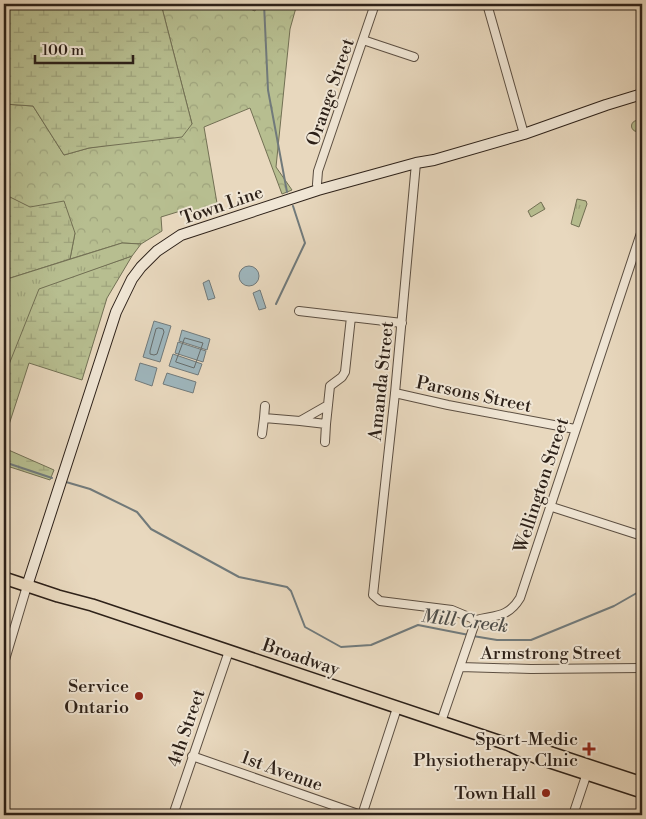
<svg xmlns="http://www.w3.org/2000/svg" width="646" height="819" viewBox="0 0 646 819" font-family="'Libre Bodoni',serif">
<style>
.forest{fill:url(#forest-crowns);stroke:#727054}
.wetland{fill:url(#wetland-marsh);stroke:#727054}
.park{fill:url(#park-tufts);stroke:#727054}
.water{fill:#9eb6bd;stroke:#717a7b}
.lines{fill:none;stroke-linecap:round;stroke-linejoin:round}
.shore{stroke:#666c6b;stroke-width:1}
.stream{stroke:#717a7b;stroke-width:2}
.minor-casing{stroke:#5c4f42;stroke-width:10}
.secondary-casing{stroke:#2d2119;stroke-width:12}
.primary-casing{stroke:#2d2119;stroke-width:14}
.minor{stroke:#f0e6d5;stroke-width:8}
.secondary{stroke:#f0e6d5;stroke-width:10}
.primary{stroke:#e8d8be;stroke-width:11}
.poi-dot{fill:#8f2418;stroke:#f0e6d5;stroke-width:2}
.labels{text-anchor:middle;stroke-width:4;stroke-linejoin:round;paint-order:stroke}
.street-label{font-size:18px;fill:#2d2119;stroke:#f0e6d5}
.poi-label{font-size:18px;fill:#2d2119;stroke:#f0e6d5;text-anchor:end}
.water-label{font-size:19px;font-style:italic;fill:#4f4e4a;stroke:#f0e6d5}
</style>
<defs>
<pattern id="forest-crowns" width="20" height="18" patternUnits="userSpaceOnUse" patternTransform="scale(1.25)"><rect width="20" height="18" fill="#b7be90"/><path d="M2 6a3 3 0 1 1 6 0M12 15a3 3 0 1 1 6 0" fill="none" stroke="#9ea37c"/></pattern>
<pattern id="wetland-marsh" width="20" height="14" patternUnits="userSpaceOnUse" patternTransform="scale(1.25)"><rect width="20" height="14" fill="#b7be90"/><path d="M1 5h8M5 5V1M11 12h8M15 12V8" fill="none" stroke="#9ea37c"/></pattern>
<pattern id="park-tufts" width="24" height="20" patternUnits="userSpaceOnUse" patternTransform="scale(1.25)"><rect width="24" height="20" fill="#b7be90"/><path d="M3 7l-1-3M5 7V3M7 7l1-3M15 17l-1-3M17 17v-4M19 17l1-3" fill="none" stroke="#9ea37c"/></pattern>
</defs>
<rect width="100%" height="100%" fill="#e8d8be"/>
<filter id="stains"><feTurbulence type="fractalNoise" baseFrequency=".004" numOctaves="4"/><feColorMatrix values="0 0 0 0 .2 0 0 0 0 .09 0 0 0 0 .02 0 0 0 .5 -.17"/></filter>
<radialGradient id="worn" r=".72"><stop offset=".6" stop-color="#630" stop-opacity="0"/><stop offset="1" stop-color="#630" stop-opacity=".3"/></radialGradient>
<!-- forest -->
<path class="forest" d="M161,4H239L255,11L257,4H297L290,29L276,167L292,190L282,194L250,108L204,127L218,209L192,215L187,209L161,217L162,231L141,244L122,243L70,259L75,233L4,194V104L33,106L64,155L89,148L134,141L192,124Z"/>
<!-- wetland -->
<path class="wetland" d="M4,4H161L192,124L182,137L89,148L64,155L33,106L4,104Z
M4,194L30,207L64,201L75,233L70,259L4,280Z
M132,256L107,298L82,380L29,363L4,440V300Z
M4,448L54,470L50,480L4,465Z"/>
<!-- park -->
<path class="park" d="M631.5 126a5.5 5.5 0 1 1 11 0a5.5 5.5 0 1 1-11 0Z
M577,199L586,201L587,204L579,227L571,224Z
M541,202L545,209L531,217L528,211Z
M122,243L141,244L132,256L39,289L4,377V280Z"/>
<!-- water -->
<path class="water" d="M239 276a10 10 0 1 1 20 0a10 10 0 1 1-20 0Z
M209,280L215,298L208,300L203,283Z
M260,290L266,308L259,310L253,293Z
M154,321L171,326L160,362L143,357Z
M182,330L210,339L207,350L179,341Z
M178,342L206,351L203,362L175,353Z
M173,354L202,364L198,375L169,366Z
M140,363L157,368L152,386L135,380Z
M167,373L196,382L193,393L163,384Z"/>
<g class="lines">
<!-- shore -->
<path class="shore" d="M159,328L163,329L164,332L157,354L154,355L150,354V351L156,329Z
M185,338L203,343L194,368L176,362Z"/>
<!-- stream -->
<path class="stream" d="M264,4L268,90L287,192
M4,5L5,4
M276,304L305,243L293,206
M4,462L52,478
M66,482L90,489L137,512L151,529L239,577L287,587L291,591L305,627L341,647L371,645L418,625L469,635
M473,636L497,640H531L614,606L642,590"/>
<defs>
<path id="minor" d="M487,4L524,134
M363,40L414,57
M416,163L395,393L373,595L380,601L452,610L476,620
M318,190L317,184L318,171L375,4
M299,311L402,323
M395,393L448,405L575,429
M265,406L264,418L300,421L328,405L330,386L342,377L345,372L351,317
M300,421L326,424L328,405
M262,434L264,418
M325,442L326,424
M552,507L642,536
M476,620C495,615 508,618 520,598L642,230
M4,663L27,586
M460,667L531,669L642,668
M441,722L476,620
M192,756L361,815
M173,815L229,651
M362,815L397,708
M573,815L588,770"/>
<path id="secondary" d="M27,586L116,312L132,279L141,267L157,251L181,235L318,190L416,163L434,160L524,134L606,105L642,94"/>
<path id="primary" d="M4,578L58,596L92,605L507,744L535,757L642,792
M522,747L539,749L642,783"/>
</defs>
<!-- minor casing -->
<use href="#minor" class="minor-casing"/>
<!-- secondary casing -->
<use href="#secondary" class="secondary-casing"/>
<!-- primary casing -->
<use href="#primary" class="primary-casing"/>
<!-- minor -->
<use href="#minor" class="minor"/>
<!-- secondary -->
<use href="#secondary" class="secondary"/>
<!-- primary -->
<use href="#primary" class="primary"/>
</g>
<!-- markers -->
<g class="poi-dot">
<circle cx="139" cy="696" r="5"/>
<path d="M586.5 741.5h5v5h5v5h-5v5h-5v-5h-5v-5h5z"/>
<circle cx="546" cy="793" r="5"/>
</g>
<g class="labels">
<!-- street labels -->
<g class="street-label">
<text transform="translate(330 92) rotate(-71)" y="6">Orange Street</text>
<text transform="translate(222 205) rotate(-19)" y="6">Town Line</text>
<text transform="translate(381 381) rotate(-84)" y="6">Amanda Street</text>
<text transform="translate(474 394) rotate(12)" y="6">Parsons Street</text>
<text transform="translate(541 485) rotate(-72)" y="6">Wellington Street</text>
<text x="551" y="659">Armstrong Street</text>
<text transform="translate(301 657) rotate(19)" y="6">Broadway</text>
<text transform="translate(186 728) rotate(-71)" y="6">4th Street</text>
<text transform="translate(282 771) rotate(20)" y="6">1st Avenue</text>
</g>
<!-- poi labels -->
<g class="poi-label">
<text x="129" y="692">Service<tspan x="129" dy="21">Ontario</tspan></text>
<text x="578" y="745">Sport-Medic<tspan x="578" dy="21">Physiotherapy Clnic</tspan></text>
<text x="536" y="799">Town Hall</text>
</g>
<!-- water labels -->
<g class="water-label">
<text transform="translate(465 620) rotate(7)" y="7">Mill Creek</text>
</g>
</g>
<!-- margin -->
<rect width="646" height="819" fill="none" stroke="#e8d8be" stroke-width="20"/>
<rect x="5" y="5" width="636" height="809" fill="none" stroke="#2d2119" stroke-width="2.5"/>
<rect x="10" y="10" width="626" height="799" fill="none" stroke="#2d2119"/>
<!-- scale -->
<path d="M35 55v8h98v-8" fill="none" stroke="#2d2119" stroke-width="2.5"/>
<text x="42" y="55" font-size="15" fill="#2d2119" stroke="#f0e6d5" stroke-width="4" paint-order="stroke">100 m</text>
<rect width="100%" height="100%" filter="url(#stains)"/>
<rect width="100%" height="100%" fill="url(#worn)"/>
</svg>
